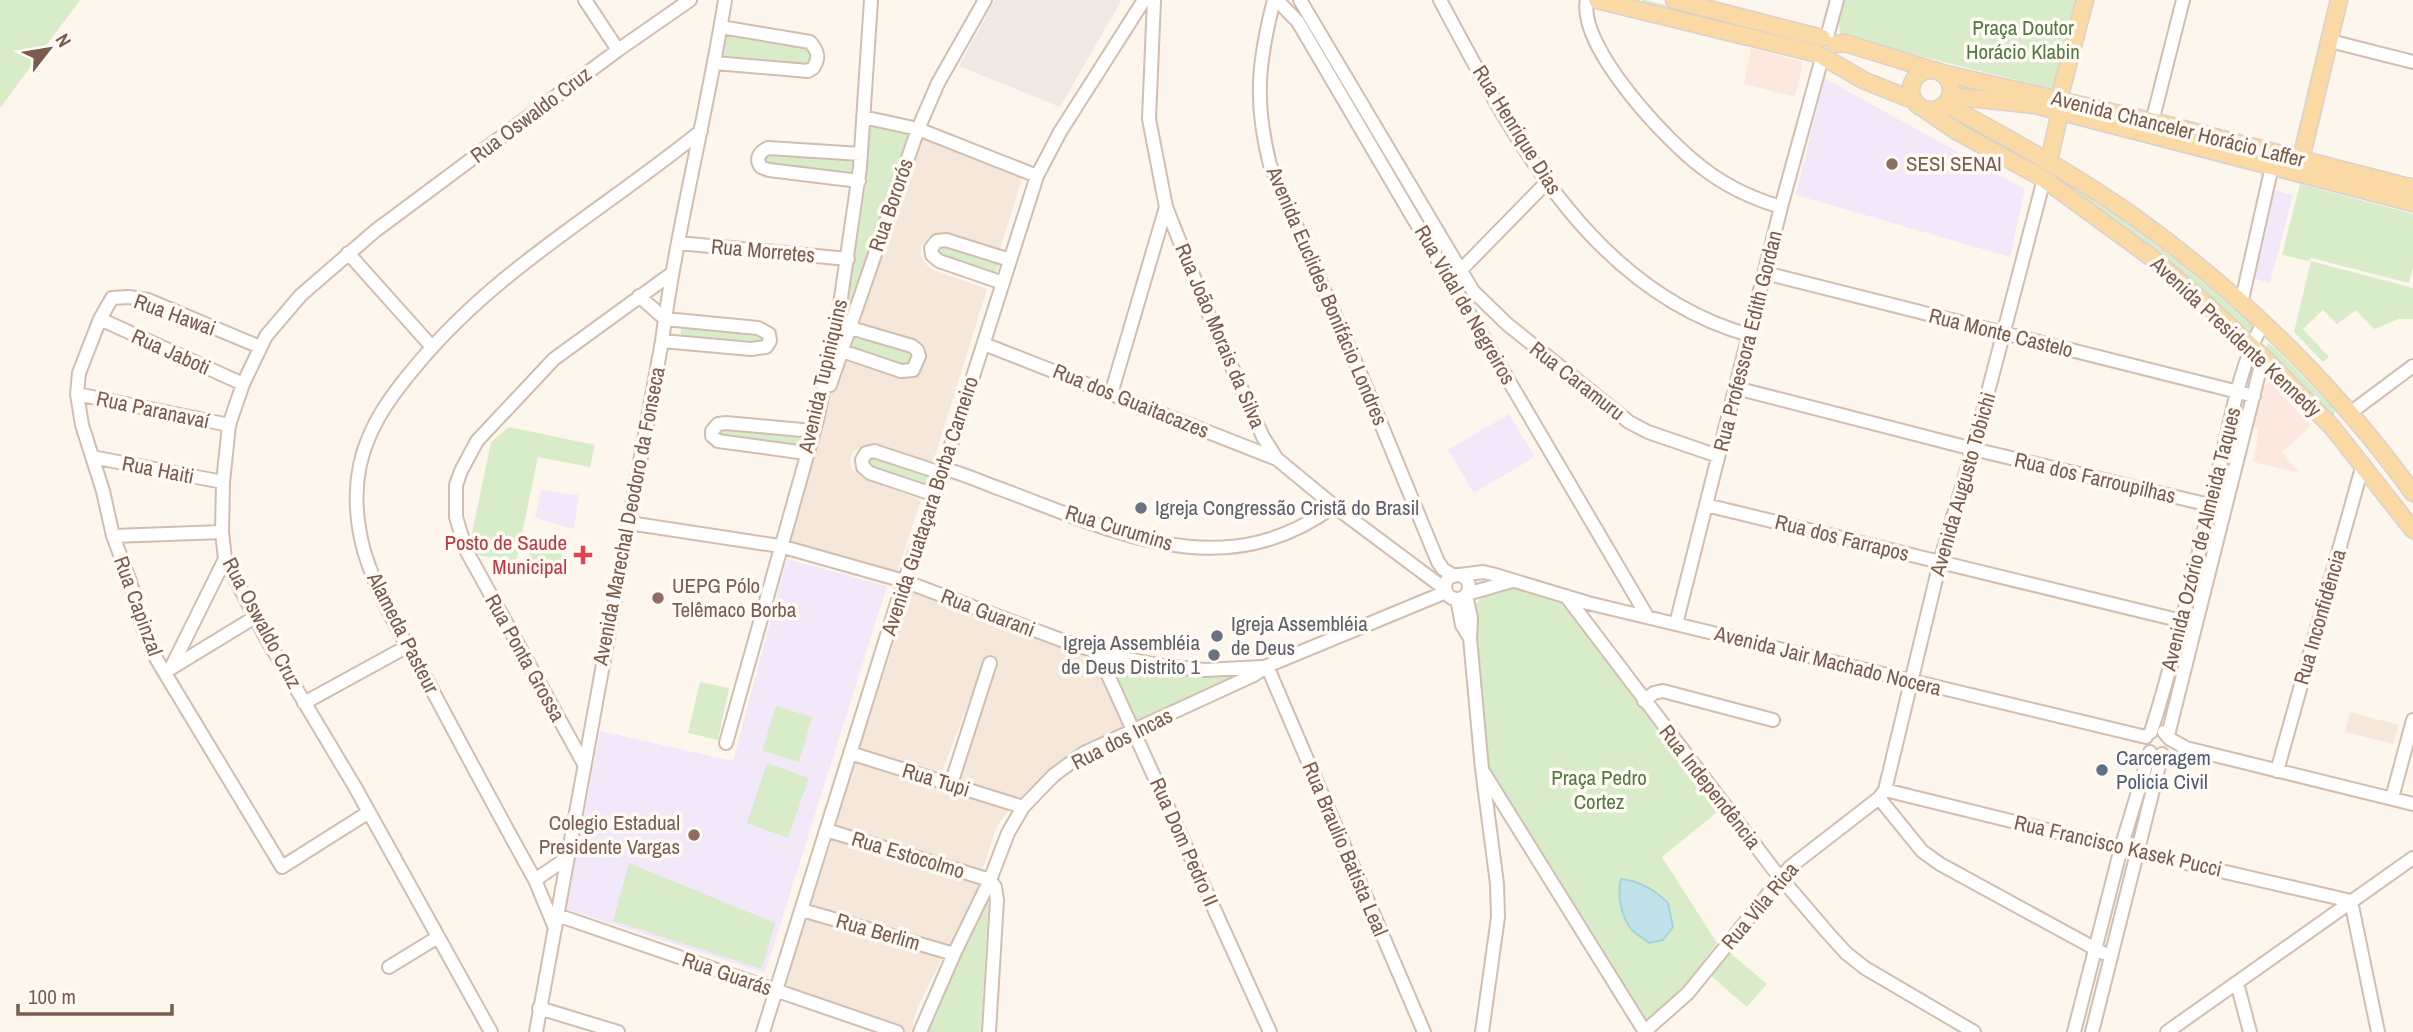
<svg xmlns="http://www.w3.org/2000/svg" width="2413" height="1032" viewBox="0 0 2413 1032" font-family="'Archivo Narrow',sans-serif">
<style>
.residential{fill:#f5e8da}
.commercial{fill:#fde8e0}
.industrial{fill:#efe9e4}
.education{fill:#f3e8fa}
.green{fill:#d8ecc9}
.water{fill:#bfe3e8;stroke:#a5d3da;stroke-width:2}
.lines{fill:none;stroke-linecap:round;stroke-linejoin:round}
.minor-casing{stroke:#d1beb0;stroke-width:16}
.major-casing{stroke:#dad1cd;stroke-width:19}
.minor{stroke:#fff;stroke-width:12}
.major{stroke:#fbd9a5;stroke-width:16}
.education-dot{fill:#8d6e63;stroke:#fffaf3;stroke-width:2.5}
.worship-dot{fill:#6b7280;stroke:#fffaf3;stroke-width:2.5}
.health-dot{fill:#e0444e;stroke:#fffaf3;stroke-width:2.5}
.service-dot{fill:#5c6f8a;stroke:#fffaf3;stroke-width:2.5}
.labels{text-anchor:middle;stroke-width:7;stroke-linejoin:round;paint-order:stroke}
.park-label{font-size:21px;fill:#537a41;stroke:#fffaf3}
.street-label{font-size:21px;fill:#7a5c4d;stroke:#fffaf3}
.education-label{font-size:21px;fill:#785e54;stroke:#fffaf3;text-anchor:start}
.worship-label{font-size:21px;fill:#5b616d;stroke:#fffaf3;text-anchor:start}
.health-label{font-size:21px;fill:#be3a42;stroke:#fffaf3;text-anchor:end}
.service-label{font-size:21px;fill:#4e5e75;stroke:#fffaf3;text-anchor:start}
</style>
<rect width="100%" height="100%" fill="#fdf6ec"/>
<!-- residential -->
<path class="residential" d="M923,137L1023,175L999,253L942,235H932L922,244L920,252L924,262L931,269L987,289L932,466L874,447H860L853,452L850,460L852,469L867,480L921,500L897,573L788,541L853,323L912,160Z
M912,589L1095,656L1127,726L1080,747L1047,772L1017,802L949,778L983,665L940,777L858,751Z
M2350,712L2399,725L2393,744L2345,732Z
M856,758L1010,809L997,826L981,874L835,827Z
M834,835L982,884L950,950L810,906Z
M807,913L943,957L917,1008L911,1032H905L782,989Z"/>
<!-- commercial -->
<path class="commercial" d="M1751,48L1803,62L1795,97L1744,84Z
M2269,381L2311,426L2282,452L2300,473L2253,462L2259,429L2251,427L2263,387Z"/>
<!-- industrial -->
<path class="industrial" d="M995,0H1119L1121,1L1060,107L959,66Z"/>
<!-- education -->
<path class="education" d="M1824,78L2025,189L2010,257L1796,195Z
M2274,190L2293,195L2270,283L2251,278Z
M1509,414L1535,457L1474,493L1448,450Z
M541,490L579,495L574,529L535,518Z
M787,559L887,586L765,973L566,909L600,731L733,761Z"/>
<!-- green -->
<path class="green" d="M0,0H80L0,108Z
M1642,0H1645L1801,38L1799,43L1641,4Z
M1845,0H2078L2056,90L1840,36L1839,22Z
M724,29L811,45L812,67L719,61Z
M868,120L912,129L844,323L867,179L769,168L761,158L763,154L866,156Z
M2069,180C2132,225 2194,273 2252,325L2254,329L2249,334L2059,186L2061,181Z
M2300,184L2413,214V267L2409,283L2311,258L2309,261L2282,255Z
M938,242L1001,258L994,279L941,261L934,244Z
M2311,261L2413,288V319H2399L2374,329L2356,310L2337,324L2323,310L2303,329L2329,357L2323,362L2294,332Z
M682,322L765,332L763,345L680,339Z
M852,328L916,353L909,370L846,346Z
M2268,343L2277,350L2335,410V419L2265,350Z
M509,427L595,445L590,467L538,457L516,563L468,553L491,442Z
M718,428L804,435L802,449L720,439L715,430Z
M867,454L935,472L928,492L870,472L863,461Z
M531,546L562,554L563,564L561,574L527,565Z
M1512,587C1531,590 1551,594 1567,606L1721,809L1662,857L1717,943C1695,973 1675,1003 1644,1023L1488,769L1472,612C1479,594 1494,591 1512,587Z
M1106,659L1245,676L1133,726Z
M700,682L729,688L718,740L688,733Z
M776,706L812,717L799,762L762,751Z
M767,763L809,778L788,838L747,823Z
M629,863L775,923L762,969L613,921Z
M989,891L981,1032H924Z
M1729,952L1767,984L1747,1007L1710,975Z"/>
<!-- water -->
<path class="water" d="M1621,879C1639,881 1655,890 1668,903L1673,927L1663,940L1649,943C1643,938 1636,934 1631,929C1621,916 1617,894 1621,879Z"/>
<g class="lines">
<defs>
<path id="minor" d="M585,0L618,50
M1154,0L1149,119L1166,207L1211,320L1263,437L1277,459L1334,506L1445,589
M1274,0C1258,62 1254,102 1270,165L1360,373L1438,562L1443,569L1454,576
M1277,0L1298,22L1647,616
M1300,0L1473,291L1507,324L1629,422L1648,432L1718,456
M1440,0C1512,135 1590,290 1749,335
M1587,0C1577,46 1668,143 1704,169C1726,186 1754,199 1781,207
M1827,37L1837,0
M2330,41L2413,62
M715,63L808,71L813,68C820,58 818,51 810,42L721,27
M863,117L918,129L1037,176
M2152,122L2183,0
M859,181L769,170L761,167C755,159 759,152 768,148L861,154
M678,243L848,259
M348,253L432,347
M1765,273L2254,396
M1456,275L1546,183
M1003,283L939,261L932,255L931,248L937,241L946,240L1010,260
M639,296L665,319L758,328L769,334L770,341L766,347L751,349L662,341
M2241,304L2270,175
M100,319L243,384
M984,344L1277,459
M260,347L148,300L129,297L112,298L100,319L79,373L77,394L82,425L103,491L113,536L130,581L142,625L157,660L282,867L369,812
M842,351L901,371L913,370L919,356L917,350L912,346L844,326
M830,385L918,129L938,83L985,0
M1736,388L1973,449L2210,505
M77,394L229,425
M1111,394L1166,207
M2350,413L2413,366
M806,453L718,441L712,436V431L718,424L726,423L813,431
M92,457L223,482
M942,468C961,473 979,481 998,488C1112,530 1222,589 1334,506
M935,495L870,473L863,467L862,460L866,453L874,451L941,473
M1706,505L2182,621
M629,523L780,546L904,581L1072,644L1117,657L1164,666L1205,670L1263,667
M113,536L222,532
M1460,575L1483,572L1492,574L1588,603L2146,737
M1445 587a12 12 0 1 1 24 0a12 12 0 1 1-24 0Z
M1467,594L1512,581
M1466,595L1471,618L1470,638L1482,769L1497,884L1498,917L1482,1032
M1566,596L1774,870L1827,932L1846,953L1865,968L1974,1032
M1457,599L1462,625L1470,638
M1676,624L1781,207L1822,58
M1098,653L1270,1032
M1267,666L1424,1032
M171,668L225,559
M170,669L255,617
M1644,701L1654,693L1663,691L1773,720
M304,703L408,646
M2151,732C2179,643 2198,552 2221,461C2232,415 2240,365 2263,323
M2164,732L2170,739L2186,748L2413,804
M2168,735L2263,357
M726,743L817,420L837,325L860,167L871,0
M850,753L1023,807
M584,764L466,550L456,517V485L461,471L477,441L554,359L671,274
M2277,771L2363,464
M1484,773L1645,1032
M951,784L990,663
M1885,790L2121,848L2351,901
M1879,798L1922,851L1940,864L2103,953
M2392,798L2413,720
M826,830L990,880L954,954L920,1032
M535,880L567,858
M2351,901L2378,1032
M802,910L954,954
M557,915L897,1032
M555,928L535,880C499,815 464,750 429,684C405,642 378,598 364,551C354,514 353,473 369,437C379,412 398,387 416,366C496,269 604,210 701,131
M389,967L438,937
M2237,983L2250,1032
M539,1008L618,1032
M491,1032L355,787L266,638L225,559L222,532L223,482L229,425L243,384L266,336L301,295L375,231L618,50L690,0
M536,1032L662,341C677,226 707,114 725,0
M763,1032L904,581L924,530L1037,176L1060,132L1144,0
M989,1032L997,900L995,887L990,880L1008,833L1023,807L1054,775L1084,753L1254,675L1267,666L1446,592
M1644,1032L1688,993L1790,867L1879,798L1885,790L1940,562L1973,449L2044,179
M2074,1032L2121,848L2150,752
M2092,1032L2162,754
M2167,1032L2413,858"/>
<path id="major" d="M1597,0L1818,54
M1674,0L1822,38
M1835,44L1845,43L1929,69
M1825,58L1865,81L1913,100
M1911 90a20 20 0 1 1 40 0a20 20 0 1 1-40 0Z
M1942,73L2164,124L2413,188
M1950,96L2035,105L2413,203
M2059,99L2085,0
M1945,104C2010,139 2075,175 2136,218C2241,294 2337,388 2413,493
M1924,109L1956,131L2044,179L2152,258L2197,296L2263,357L2332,427L2413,530
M2301,159L2339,0
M2049,161L2060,112"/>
</defs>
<!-- minor casing -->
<use href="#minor" class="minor-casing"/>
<!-- major casing -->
<use href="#major" class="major-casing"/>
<!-- minor -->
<use href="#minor" class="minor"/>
<!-- major -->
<use href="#major" class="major"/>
</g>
<!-- markers -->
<g class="education-dot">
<circle cx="1892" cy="164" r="7"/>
<circle cx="658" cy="598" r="7"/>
<circle cx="694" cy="835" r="7"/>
</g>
<g class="worship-dot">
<circle cx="1141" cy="508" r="7"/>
<circle cx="1217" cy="636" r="7"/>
<circle cx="1214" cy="655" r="7"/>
</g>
<path class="health-dot" d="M579.5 544.5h7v7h7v7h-7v7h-7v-7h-7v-7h7z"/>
<circle class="service-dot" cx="2102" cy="770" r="7"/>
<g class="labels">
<!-- park labels -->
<g class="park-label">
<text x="2023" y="35">Praça Doutor<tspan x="2023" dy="24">Horácio Klabin</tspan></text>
<text x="1599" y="785">Praça Pedro<tspan x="1599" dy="24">Cortez</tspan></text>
</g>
<!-- street labels -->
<g class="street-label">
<text transform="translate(531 115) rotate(-37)" y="7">Rua Oswaldo Cruz</text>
<text transform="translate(2178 129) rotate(14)" y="7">Avenida Chanceler Horácio Laffer</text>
<text transform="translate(1517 130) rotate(58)" y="7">Rua Henrique Dias</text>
<text transform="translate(891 205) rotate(-71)" y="7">Rua Bororós</text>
<text transform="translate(763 251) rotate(5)" y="7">Rua Morretes</text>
<text transform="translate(1327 296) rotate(67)" y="7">Avenida Euclides Bonifácio Londres</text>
<text transform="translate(1465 305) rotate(60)" y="7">Rua Vidal de Negreiros</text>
<text transform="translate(175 315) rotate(20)" y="7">Rua Hawai</text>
<text transform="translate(2001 333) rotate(14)" y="7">Rua Monte Castelo</text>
<text transform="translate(1220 336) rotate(67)" y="7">Rua João Morais da Silva</text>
<text transform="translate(2236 337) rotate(43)" y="7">Avenida Presidente Kennedy</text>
<text transform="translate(1748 341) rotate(-76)" y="7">Rua Professora Edith Gordan</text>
<text transform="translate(171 352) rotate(24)" y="7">Rua Jaboti</text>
<text transform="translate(823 376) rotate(-77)" y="7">Avenida Tupiniquins</text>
<text transform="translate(1577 381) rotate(38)" y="7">Rua Caramuru</text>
<text transform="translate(1131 401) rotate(22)" y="7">Rua dos Guaitacazes</text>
<text transform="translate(153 410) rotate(12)" y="7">Rua Paranavaí</text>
<text transform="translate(158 470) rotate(11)" y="7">Rua Haiti</text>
<text transform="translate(2095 478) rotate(13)" y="7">Rua dos Farroupilhas</text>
<text transform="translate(1963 484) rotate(-74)" y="7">Avenida Augusto Tobichi</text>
<text transform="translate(930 506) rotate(-72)" y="7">Avenida Guataçara Borba Carneiro</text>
<text transform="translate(629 516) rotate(-79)" y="7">Avenida Marechal Deodoro da Fonseca</text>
<text transform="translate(1119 528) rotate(17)" y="7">Rua Curumins</text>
<text transform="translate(1842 538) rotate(14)" y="7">Rua dos Farrapos</text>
<text transform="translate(2201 539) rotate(-76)" y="7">Avenida Ozório de Almeida Taques</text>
<text transform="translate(138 606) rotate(70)" y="7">Rua Capinzal</text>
<text transform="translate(988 613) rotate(21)" y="7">Rua Guarani</text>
<text transform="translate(2320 617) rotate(-74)" y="7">Rua Inconfidência</text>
<text transform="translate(262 623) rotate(62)" y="7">Rua Oswaldo Cruz</text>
<text transform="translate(403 633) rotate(63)" y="7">Alameda Pasteur</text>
<text transform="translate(525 658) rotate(61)" y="7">Rua Ponta Grossa</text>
<text transform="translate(1828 661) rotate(14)" y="7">Avenida Jair Machado Nocera</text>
<text transform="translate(1122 739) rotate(-27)" y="7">Rua dos Incas</text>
<text transform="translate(936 780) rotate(17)" y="7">Rua Tupi</text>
<text transform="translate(1710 787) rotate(52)" y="7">Rua Independência</text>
<text transform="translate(1184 842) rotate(66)" y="7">Rua Dom Pedro II</text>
<text transform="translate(2118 846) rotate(13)" y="7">Rua Francisco Kasek Pucci</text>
<text transform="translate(1345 849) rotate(67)" y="7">Rua Braulio Batista Leal</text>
<text transform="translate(908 855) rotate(17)" y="7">Rua Estocolmo</text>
<text transform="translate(1760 906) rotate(-50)" y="7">Rua Vila Rica</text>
<text transform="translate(878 932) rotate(16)" y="7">Rua Berlim</text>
<text transform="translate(727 974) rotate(19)" y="7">Rua Guarás</text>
</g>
<!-- education labels -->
<g class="education-label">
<text x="1906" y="171">SESI SENAI</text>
<text x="672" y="593">UEPG Pólo<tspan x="672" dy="24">Telêmaco Borba</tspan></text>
<text x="680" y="830" text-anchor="end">Colegio Estadual<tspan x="680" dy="24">Presidente Vargas</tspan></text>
</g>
<!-- worship labels -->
<g class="worship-label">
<text x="1155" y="515">Igreja Congressão Cristã do Brasil</text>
<text x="1231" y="631">Igreja Assembléia<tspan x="1231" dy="24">de Deus</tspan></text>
<text x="1200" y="650" text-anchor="end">Igreja Assembléia<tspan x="1200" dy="24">de Deus Distrito 1</tspan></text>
</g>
<!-- health labels -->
<g class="health-label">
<text x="567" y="550">Posto de Saude<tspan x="567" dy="24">Municipal</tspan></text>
</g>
<!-- service labels -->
<g class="service-label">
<text x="2116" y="765">Carceragem<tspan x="2116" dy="24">Policia Civil</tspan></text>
</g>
</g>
<!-- north arrow -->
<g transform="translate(49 49) rotate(59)" stroke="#fffaf3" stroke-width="5" paint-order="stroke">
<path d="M0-5L12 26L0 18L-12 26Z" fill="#7a5c4d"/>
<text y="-10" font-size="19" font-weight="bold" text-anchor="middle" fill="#7a5c4d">N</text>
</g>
<!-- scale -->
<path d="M18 1004v10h154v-10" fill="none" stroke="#7a5c4d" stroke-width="3.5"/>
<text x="28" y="1004" font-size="21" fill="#7a5c4d" stroke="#fffaf3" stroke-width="5" paint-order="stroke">100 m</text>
</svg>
